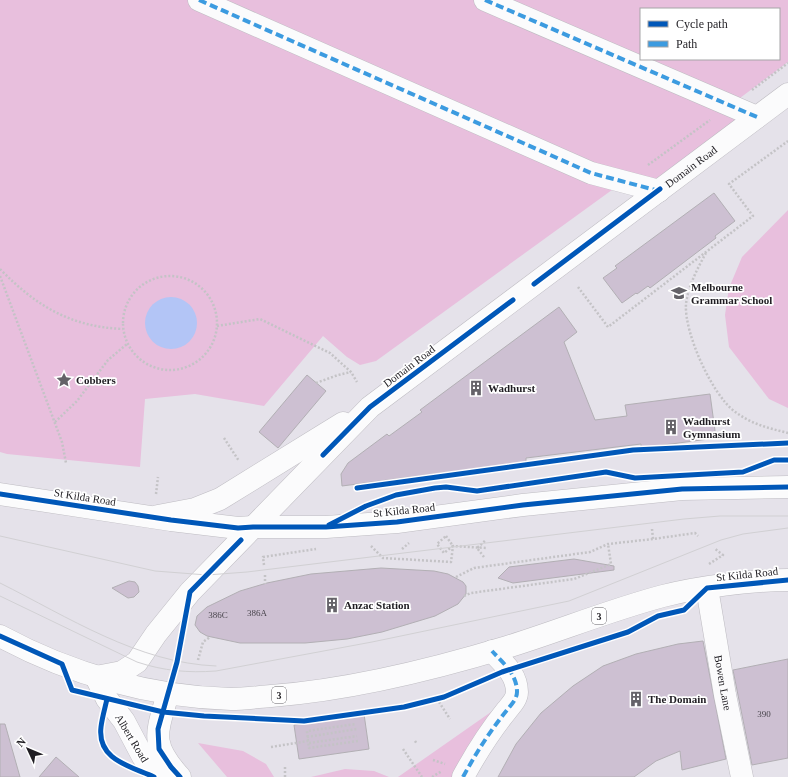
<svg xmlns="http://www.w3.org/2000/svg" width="788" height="777" viewBox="0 0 788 777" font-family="Georgia,serif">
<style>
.green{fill:#e8bfdd;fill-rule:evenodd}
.water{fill:#b3c5f6}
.building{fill:#cdc0d2;stroke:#b2afb4}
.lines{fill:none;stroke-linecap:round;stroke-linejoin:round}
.minor-casing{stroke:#bebcc2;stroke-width:23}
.major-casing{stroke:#bebcc2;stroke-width:23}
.path{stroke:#c4c3c6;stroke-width:2.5;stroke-dasharray:2 2;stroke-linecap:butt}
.minor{stroke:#fbfbfc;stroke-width:22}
.major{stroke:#fbfbfc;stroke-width:22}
.tram{stroke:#d1d0d3;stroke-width:1}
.quiet{stroke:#3c9be0;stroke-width:4;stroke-dasharray:8 4;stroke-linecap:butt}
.cycleway-casing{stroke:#fff;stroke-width:8}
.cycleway{stroke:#0057b8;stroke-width:5}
.labels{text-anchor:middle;stroke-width:3.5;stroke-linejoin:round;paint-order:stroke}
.number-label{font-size:9px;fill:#4a464e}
.shield{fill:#fff;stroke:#626164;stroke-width:1}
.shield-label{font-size:10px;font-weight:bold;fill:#1f1d22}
.street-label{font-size:11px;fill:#1f1d22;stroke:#fff}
.poi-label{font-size:11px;font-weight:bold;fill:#1f1d22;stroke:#fff;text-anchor:start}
</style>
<rect width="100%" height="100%" fill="#e5e2ea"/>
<!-- green -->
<path class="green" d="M0,0H788V62L724,110L740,117L652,182L634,174L376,361L360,365L347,357L323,336L264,406L195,394L145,399L140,467L7,454L0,452ZM641,9H779V59H641Z
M788,210V408L769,399L729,347L725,315L729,288L742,257Z
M491,712L493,714L456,777H398Z
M198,743L243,751L266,764L274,777H227Z
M345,769L374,771L389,777H311Z"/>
<!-- water -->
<path class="water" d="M145 323a26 26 0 1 1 52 0a26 26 0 1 1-52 0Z"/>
<!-- building -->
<path class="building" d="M714,193L735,221L715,236L716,238L650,288L648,286L637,294L636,293L622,303L603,278L617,268L615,266Z
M559,307L577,332L564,342L595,420L627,416L625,405L710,394L716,438L641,448V444L526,458V462L342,486L341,474L348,463L387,434L389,436L422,412L420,410Z
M307,375L326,391L278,448L259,432Z
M574,559L614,566V570L513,583L498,578L509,567Z
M381,568L434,571L448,574L463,582L466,586V594L458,604L435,616L382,632L347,639L305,643H240L207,636L200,632L195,625L197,616L207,607L240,591L267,583L311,574Z
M129,581L135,582L138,586L139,592L134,597L128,598L112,588Z
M703,641L726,759L682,770L680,751L656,761L634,777H498L516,744L541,713L573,686L603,666L636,654L678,644Z
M788,659V758L752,765L733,670Z
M364,714L369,749L299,759L294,725Z
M0,724H5L20,777H0Z
M56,757L79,777H39Z"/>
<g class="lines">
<defs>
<g id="minor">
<path d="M199,0L591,173L659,191"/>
<path d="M485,0L757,117"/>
<path d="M158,516L195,509L220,499L343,423"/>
<path id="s1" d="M707,588L725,695L742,777"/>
<path d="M168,693C157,733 149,743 180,777"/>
<path id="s2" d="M157,777L143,757L124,721L107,699L96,677L122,672L137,662L156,634L190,592L370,407L788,94"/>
<path d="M463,777C476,753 490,731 507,710C511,705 517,699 517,692C517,674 503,663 492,651"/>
</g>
<path id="major" d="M0,494L171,520L238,528L253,527H326L397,522L523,505L682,489L788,487
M0,636C70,674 151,697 231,699C244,699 258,697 271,696C351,690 431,670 507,647C559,631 610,610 663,596C698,587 752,580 788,580"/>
</defs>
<!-- minor casing -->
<use href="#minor" class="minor-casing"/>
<!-- major casing -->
<use href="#major" class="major-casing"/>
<!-- path -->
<path class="path" d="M752,90L788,63
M648,165L710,120
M706,253C697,269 688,287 686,304C684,333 712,394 734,411C751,424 768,428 788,433
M0,269C36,306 71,327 123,329
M123 323a47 47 0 1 1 94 0a47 47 0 1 1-94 0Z
M0,276L62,442L66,463
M578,287L608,327L753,216L729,184L788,141
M217,326L260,319L330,353L351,372L357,382
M316,383L338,375L351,372
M55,422L77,401L108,360L127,344
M224,438L239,461
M156,494L158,477
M652,529L653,539L695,533L698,536
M446,536L453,546L444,553L437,544Z
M371,546L383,558L451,562L453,546L486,548
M402,549L409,543
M484,557L477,548L486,540
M709,564L723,555L714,548
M264,565L263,557L316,549
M265,575V584
M456,577L474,568L590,552L608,544L653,539
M464,596L471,593L574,579L611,564L608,544
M198,660L203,642L210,637
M439,702L450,719
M307,737L357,729
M308,741L307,731L356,724
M415,741L417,744
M309,743L357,736
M271,747L308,741L309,748L358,741
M403,749L422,777
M433,760L445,764
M285,777V765
M432,777L442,771"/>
<!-- minor -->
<use href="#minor" class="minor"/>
<!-- major -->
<use href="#major" class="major"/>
<!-- tram -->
<path class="tram" d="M0,536L155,571L207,575L247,572L684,519L720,516H788
M0,583C68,617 138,663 216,666
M0,596L137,662C164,671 188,673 216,671L372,642L569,601L721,540L743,534L788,528"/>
<!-- quiet -->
<path class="quiet" d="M199,0L591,173L659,191
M485,0L757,117
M463,777C476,753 490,731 507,710C511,705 517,699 517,692C517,674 503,663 492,651"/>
<defs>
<path id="cycleway" d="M534,284L660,189
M323,455L370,407L513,300
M357,488L633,450L788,443
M0,494L171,520L238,528L253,527H326L397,522L523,505L682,489L788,487
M329,525L366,506L396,495L435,488L446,487L477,491L606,472L635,478L743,472L774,460H788
M0,636L62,664L72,690L163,712L204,716L304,721L404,707L444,697L502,672L628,632L658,616L684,610L707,588L788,580
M107,699C105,708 102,718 101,727C97,760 130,766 154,777
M180,777L171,767L159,749L158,729L177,662L190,592L241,540"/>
</defs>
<!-- cycleway casing -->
<use href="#cycleway" class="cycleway-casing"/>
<!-- cycleway -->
<use href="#cycleway" class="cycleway"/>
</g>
<!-- icons -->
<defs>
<symbol id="school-bare" viewBox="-9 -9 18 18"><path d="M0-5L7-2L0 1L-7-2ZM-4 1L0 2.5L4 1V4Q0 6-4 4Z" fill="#646268" stroke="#fff" stroke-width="2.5" paint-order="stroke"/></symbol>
<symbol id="sight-bare" viewBox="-9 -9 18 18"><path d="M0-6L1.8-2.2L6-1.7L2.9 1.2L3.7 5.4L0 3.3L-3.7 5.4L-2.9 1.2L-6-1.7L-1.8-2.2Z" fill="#646268" stroke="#fff" stroke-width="2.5" paint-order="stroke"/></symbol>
<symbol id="building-bare" viewBox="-9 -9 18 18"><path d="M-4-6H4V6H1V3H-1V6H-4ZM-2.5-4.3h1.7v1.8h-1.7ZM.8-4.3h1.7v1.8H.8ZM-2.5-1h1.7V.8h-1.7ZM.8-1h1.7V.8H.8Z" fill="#646268" stroke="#fff" stroke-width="2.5" paint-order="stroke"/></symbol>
</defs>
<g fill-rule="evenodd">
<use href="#school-bare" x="668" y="282" width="22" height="22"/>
<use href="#sight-bare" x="53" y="369" width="22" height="22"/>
<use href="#building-bare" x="465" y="377" width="22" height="22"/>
<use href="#building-bare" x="660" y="416" width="22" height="22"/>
<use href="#building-bare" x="321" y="594" width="22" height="22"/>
<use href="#building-bare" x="625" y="688" width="22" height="22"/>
</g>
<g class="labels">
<!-- number labels -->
<g class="number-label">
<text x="257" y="616">386A</text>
<text x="218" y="618">386C</text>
<text x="764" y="717">390</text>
</g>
<!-- shield labels -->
<g class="shield">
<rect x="592" y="608" width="14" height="16" rx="3"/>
<rect x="272" y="687" width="14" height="16" rx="3"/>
</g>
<g class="shield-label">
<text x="599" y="620">3</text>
<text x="279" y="699">3</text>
</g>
<!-- street labels -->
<g class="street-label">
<text dy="4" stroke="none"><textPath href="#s2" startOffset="909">Domain Road</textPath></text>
<text transform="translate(409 366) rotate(-37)" y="4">Domain Road</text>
<text transform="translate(85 497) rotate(9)" y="4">St Kilda Road</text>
<text transform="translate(404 510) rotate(-6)" y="4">St Kilda Road</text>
<text transform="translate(747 574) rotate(-6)" y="4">St Kilda Road</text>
<text dy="4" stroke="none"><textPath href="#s1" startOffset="96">Bowen Lane</textPath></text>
<text transform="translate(132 738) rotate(59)" y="4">Albert Road</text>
</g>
<!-- poi labels -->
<g class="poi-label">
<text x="691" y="291">Melbourne<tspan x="691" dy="13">Grammar School</tspan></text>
<text x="76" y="384">Cobbers</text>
<text x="488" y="392">Wadhurst</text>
<text x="683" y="425">Wadhurst<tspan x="683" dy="13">Gymnasium</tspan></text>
<text x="344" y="609">Anzac Station</text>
<text x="648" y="703">The Domain</text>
</g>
</g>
<!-- legend -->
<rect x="640" y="8" width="140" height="52" fill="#ffffff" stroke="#a5a5a7"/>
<rect x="648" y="21" width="20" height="6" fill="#0057b8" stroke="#a5a5a7"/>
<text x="676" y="28" font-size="12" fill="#1f1d22">Cycle path</text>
<rect x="648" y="41" width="20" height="6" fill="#3c9be0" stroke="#a5a5a7"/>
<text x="676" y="48" font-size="12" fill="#1f1d22">Path</text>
<!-- north arrow -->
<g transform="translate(28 749) rotate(314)" stroke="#ffffff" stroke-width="3" paint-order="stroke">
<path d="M0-3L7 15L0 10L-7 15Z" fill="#1f1d22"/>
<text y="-6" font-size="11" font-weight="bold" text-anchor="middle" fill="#1f1d22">N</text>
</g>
</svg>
